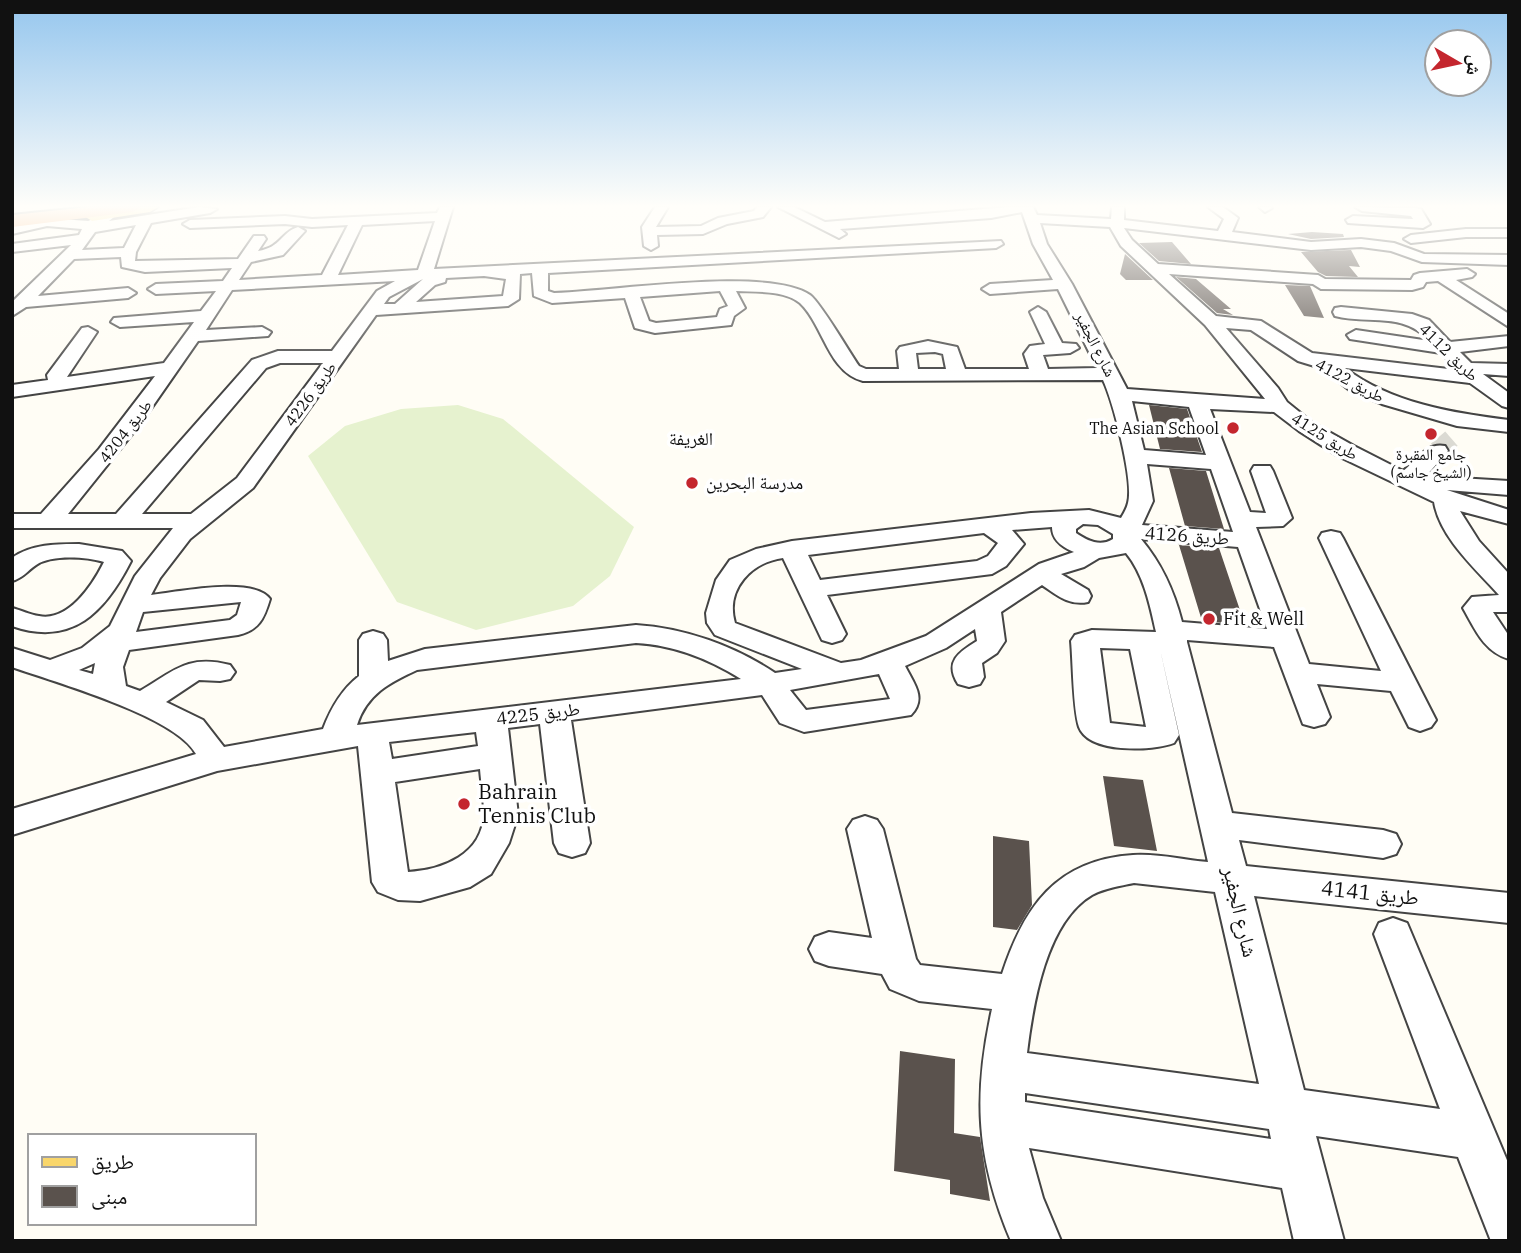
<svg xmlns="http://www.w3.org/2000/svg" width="1521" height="1253" viewBox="0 0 1521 1253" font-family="'IBM Plex Serif','Noto Naskh Arabic',serif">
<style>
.pitch{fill:#e6f2cf}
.building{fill:#5a524d}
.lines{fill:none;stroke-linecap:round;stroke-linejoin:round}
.minor-tunnel{stroke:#dbdad3;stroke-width:19;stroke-dasharray:19 10;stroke-linecap:butt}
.minor-casing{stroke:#444;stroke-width:4}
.major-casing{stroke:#222;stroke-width:3}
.highway-casing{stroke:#222;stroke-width:4}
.minor{fill:#fff;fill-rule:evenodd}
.major{fill:#f9d66b;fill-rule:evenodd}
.highway{fill:#f5a25d;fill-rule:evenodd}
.poi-dot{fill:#c4262e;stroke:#fff;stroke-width:2.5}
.labels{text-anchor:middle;stroke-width:7;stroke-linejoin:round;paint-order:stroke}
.far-street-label{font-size:16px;fill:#111;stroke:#fff}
.far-poi-label{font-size:16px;fill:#111;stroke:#fff;text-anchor:end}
.far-quarter-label{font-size:18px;fill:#111;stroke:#fff}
.poi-label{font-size:18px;fill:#111;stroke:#fff;text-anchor:start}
.street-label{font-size:18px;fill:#111;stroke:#fff}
.near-poi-label{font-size:21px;fill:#111;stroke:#fff;text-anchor:start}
.near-street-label{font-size:21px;fill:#111;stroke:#fff}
</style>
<rect width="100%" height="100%" fill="#fffdf5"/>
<!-- pitch -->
<path class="pitch" d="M458,405L503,419L634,527L610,576L573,606L476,630L397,602L308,456L345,426L401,409Z"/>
<!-- building -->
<path class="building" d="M1312,232L1343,234L1344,237L1311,239L1288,234Z
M1172,242L1191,264L1159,261L1139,243Z
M1351,250L1360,267L1349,266L1358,277L1326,276L1318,272L1301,252Z
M1125,254L1153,280H1126L1120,274Z
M1176,277L1196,279L1231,309H1223L1233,315L1217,313Z
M1285,285L1310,286L1324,318L1304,316Z
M1149,405L1187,409L1202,452L1160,449Z
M1169,468L1206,471L1224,529L1185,526Z
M1179,545L1219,548L1245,625L1202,621Z
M1103,776L1143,780L1157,851L1114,846Z
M993,836L1029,841L1032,905L1017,930L993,927Z
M900,1051L955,1059L954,1133L980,1137L990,1201L950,1194V1180L894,1171Z"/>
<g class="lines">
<!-- minor-tunnel -->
<path class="minor-tunnel" d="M1437,451L1458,433"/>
<defs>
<path id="minor" d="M199,207L217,209L210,213L151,223L136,252L135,261L238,259L254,236H264L266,239L258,251C282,247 280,233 298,227L305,231L283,255L251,262L239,280L322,275L348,225L312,227L285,224L190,228L183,224L190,220L285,216L312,219L437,213L440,207H453L434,269L1001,241L1003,244L996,248L548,273V291L554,293C609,292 769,266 810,295C820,302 850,353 859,366L866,369H899L897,351L900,347L928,341L957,347L965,369H1029L1024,354L1030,346L1045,344L1030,312L1038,307L1046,312L1062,343L1076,344L1079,348L1070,353L1043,355L1048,369L1097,368L1058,289L990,294L982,289L990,284L1053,280L1033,244L1022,212L991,218L840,229L846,234L839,238L778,207H794L825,222L1008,207H1033L1037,215L1111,219L1112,207H1124V220L1218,231L1224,219L1208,207H1223L1238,218L1232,232L1311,242L1361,239L1394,243L1424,254L1509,255V265L1422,262L1391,251L1361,247L1311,250L1124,228L1132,240L1158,264L1318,275L1325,279L1411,280L1414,275L1420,273L1467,269L1475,274L1472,277L1456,280L1509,314V327L1438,281L1426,282L1423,287L1412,290L1321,289L1313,284L1169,274L1216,316L1261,321L1312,353L1457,370L1441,353L1350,339L1347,335L1356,330L1430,341C1402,311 1371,325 1335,316L1333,312L1335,308L1341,307L1412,314L1429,320L1450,342L1509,336V346L1460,352L1471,363L1509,364V376L1483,374L1509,393V408L1502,406L1470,383L1345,368C1391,403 1452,413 1509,420V432L1457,426L1382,404L1352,392L1321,368L1298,361L1251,330L1226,328L1278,388L1287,402L1313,423L1354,446L1403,471C1417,461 1426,442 1445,446L1448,451L1426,476L1509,481V495L1447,490L1509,510V524L1460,511L1479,541L1509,574V612H1493L1509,636V659C1484,652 1475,629 1463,608L1472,597L1499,595C1476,569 1440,538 1434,502L1338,456L1299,431L1274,412L1210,409L1250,512L1266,513L1251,471L1254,466H1270L1273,471L1292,518L1283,526L1256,527L1309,664L1381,671L1319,538L1322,533L1331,531L1340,533L1343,538L1436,720L1431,727L1420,731L1409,727L1391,691L1317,684L1330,717L1325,724L1314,727L1303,724L1274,647L1187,640V642L1232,813L1383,830L1396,834L1401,844L1396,854L1383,858L1239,840L1246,866L1509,893V923L1254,896L1304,1090L1440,1109L1374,934L1379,923L1393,918L1407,923L1509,1165V1241H1491L1458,1157L1316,1136L1344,1241H1294L1282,1188L1029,1148L1043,1198L1061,1241H1011C976,1158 973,1096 992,1009L919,1001L890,989L882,974L829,966L815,961L809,949L815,937L829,932L872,938L847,829L853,820L865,816L877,820L883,829L916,959L920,965L1002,974C1024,907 1056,860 1133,855C1157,853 1184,860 1208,862L1160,649L1179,735L1174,743C1153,751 1089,754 1079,727C1073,709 1073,662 1071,641L1075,635L1092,630L1156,632C1150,605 1144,575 1126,553L1099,558L1084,567L1061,574L1088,590L1091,596L1088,602C1069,606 1057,595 1042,585L1001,612L1005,641L997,653L982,663L984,677L980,684L969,687L958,684C944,662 959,652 977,641L975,629L946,648L905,666C914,684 927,698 911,715L804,732L780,723L762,695L571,720L590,843L585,853L572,857L559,853L554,843L540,724L508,728L518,815L509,843L491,874L470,887L420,901L398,900L378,892L372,882L358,746L217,771L12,835V809L196,754C176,716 54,682 12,667V648L50,660L82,648L110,626L135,576L173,528H12V514H41L99,449L155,376L12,397V385L48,380L47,375L82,328L88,327L97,332L67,377L164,363L194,322L120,327L111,322L114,318L201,311L216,291L156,294L148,289L156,284L223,281L232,268L145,272L122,267L121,257L74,259L38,296L128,288L136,293L128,298L26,307L12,316V302L71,245L12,252V244L79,235L82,229L47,226L12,234V226L47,218L88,221L107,213L114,217L109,221ZM435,221L418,270L338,275L362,225ZM1040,223L1110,227L1121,246L1205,325L1265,399L1127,389L1072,284L1047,244ZM136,225L124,248L82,250L95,232ZM532,273L534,296L552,303L625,298L635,328L655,333L731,325L734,316L745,308L736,291C754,292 785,290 800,303C824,326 828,372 863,381L1103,380C1113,401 1134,481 1128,503C1127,508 1124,513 1121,518L1089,510L1031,513L792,541L756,549L730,560L716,580L706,613L707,623L715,635L802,669L775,673C735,646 684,628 636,625L425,649L388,661L387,640L383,634L373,631L363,634L359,640V676C341,690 331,708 323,729L224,747L203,720L166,702L199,680L220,681L230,679L235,672L230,665C188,654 174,671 140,691L126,686L123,667L129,650L238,635C259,630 264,619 270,599C254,576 178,592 151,595L160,578L190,539L253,488L376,315L508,306L519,299L520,274ZM484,276L506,279L503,296L416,302L435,285L445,282L446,278ZM423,279L395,304H384L389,297ZM395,281L377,291L332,351H278L252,360L116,514H68L141,423L198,341L268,336L271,332L262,327L206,330L232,290ZM720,291L728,306L720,309L717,317L656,323L649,321L640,297ZM935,352L943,354L946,369H918L916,353ZM280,363H323L237,478L191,514H142L266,368ZM1132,401L1189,407L1206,455L1144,450ZM1147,464L1211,469L1233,532L1142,525L1153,501ZM1083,524L1098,525L1113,534V539C1100,547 1088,541 1076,533V529ZM1052,527C1052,540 1062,547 1074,552L1039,564L926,636L861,660L841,663L735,623C725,589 752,562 783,558L822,640L832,643L842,640L846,634L827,595L992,574L1006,566L1024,544L1012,530ZM984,533L998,543L988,556L977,561L820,580L808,555ZM1141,539L1238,547L1267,629L1182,622C1174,591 1162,564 1141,539ZM241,602L237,615L230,620L136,632L143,612ZM636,643C674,645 709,659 741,679L357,725C367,694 389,683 417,670ZM1100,648L1130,649L1146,727L1110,723ZM95,663L93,674L79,670ZM879,674L890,699L806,710L790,690ZM476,732L478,746L392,759L389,742ZM480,769C481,783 484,799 484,813C483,855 442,870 408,872L395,782ZM1134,883L1215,892L1259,1084L1027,1053C1033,1004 1046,922 1092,895C1105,888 1120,886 1134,883ZM1025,1093L1269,1129L1271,1139L1025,1102Z
M655,207H668L656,227L701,226L718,218L754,211L757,207H771L763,217L727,224L703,234L657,235L658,246L651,250L644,246L642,227Z
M1259,207H1271L1272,208L1265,212Z
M1355,207L1416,208L1421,209L1430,224L1423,228L1348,223L1346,220L1353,216L1413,219L1411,216L1362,211Z
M1466,229H1509V237H1466L1411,243L1404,239L1411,235Z
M79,544L122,551L131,561C105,612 72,647 12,626V608C21,610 30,615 39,616C69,622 93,584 104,562C87,557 52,554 36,565C27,571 23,578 12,581V558C31,544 57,544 79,544Z"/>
<path id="major" d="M119,207H158L150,212L92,221L84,216L86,212Z"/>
<path id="highway" d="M88,207H142L133,212L12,227V215Z"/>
</defs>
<!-- minor casing -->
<use href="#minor" class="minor-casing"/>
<!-- major casing -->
<use href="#major" class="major-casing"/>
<!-- highway casing -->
<use href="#highway" class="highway-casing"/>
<!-- minor -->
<use href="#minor" class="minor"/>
<!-- major -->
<use href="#major" class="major"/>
<!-- highway -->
<use href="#highway" class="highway"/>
</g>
<!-- sky -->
<linearGradient id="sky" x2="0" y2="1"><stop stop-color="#95c6ee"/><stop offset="0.54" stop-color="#fffefa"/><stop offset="1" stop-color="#fffefa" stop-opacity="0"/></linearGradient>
<rect width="1521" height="382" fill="url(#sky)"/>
<!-- markers -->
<g class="poi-dot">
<circle cx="1233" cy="428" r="7"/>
<circle cx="1431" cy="434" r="7"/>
<circle cx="692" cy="483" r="7"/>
<circle cx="1209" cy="619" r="7"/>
<circle cx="464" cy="804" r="7"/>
</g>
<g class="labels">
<!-- far-street labels -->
<g class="far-street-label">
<text transform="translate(1096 344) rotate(63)" y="6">شارع الجفير</text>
<text transform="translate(1449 352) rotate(44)" y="6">طريق 4112</text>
<text transform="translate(1350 380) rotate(28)" y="6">طريق 4122</text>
<text transform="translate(310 394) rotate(-54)" y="6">طريق 4226</text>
<text transform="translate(125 431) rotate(-52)" y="6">طريق 4204</text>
<text transform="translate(1325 436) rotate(32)" y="6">طريق 4125</text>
</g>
<!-- far-poi labels -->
<g class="far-poi-label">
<text x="1219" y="434">The Asian School</text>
<text x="1431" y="460" text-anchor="middle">جامع المقبرة<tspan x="1431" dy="18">(الشيخ جاسم)</tspan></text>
</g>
<!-- far-quarter labels -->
<g class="far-quarter-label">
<text x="691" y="445">الغريفة</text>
</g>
<!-- poi labels -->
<g class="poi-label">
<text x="706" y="489">مدرسة البحرين</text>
<text x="1223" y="625">Fit &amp; Well</text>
</g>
<!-- street labels -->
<g class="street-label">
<text transform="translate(1187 536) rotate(4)" y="6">طريق 4126</text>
<text transform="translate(538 714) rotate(-7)" y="6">طريق 4225</text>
</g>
<!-- near-poi labels -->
<g class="near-poi-label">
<text x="478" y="799">Bahrain<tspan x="478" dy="24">Tennis Club</tspan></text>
</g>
<!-- near-street labels -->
<g class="near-street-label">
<text transform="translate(1370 893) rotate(6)" y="7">طريق 4141</text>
<text transform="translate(1240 912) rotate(77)" y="7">شارع الجفير</text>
</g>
</g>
<!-- border -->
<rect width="1521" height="1253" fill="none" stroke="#111111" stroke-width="28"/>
<!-- legend -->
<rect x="28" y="1134" width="228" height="91" fill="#ffffff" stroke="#a0a0a0" stroke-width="2"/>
<rect x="42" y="1157" width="35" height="10" fill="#f9d66b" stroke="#a0a0a0" stroke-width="2"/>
<text x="91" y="1169" font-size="21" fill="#111111">طريق</text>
<rect x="42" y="1186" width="35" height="21" fill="#5a524d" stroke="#a0a0a0" stroke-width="2"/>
<text x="91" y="1204" font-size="21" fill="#111111">مبنى</text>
<!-- north arrow -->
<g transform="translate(1458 63) rotate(99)"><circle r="33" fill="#ffffff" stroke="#a0a0a0" stroke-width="2"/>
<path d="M0-5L12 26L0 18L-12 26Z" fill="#c4262e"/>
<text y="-10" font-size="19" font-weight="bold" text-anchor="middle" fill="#111111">ش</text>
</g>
</svg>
